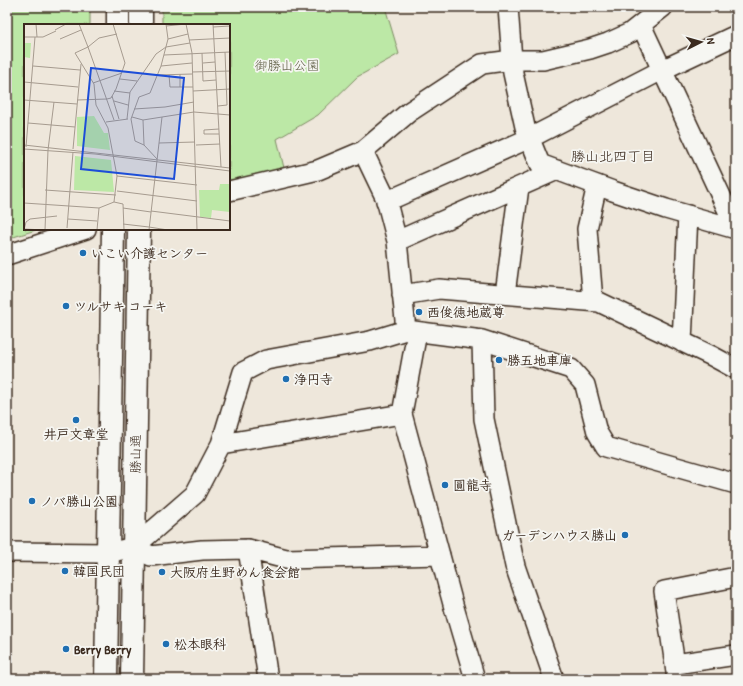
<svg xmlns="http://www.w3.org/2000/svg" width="743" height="686" viewBox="0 0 743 686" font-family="'Patrick Hand','Klee One',sans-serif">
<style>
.green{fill:#bce8a6;stroke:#7c8962}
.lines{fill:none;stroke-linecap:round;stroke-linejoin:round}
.street-casing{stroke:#3b2a1e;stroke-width:22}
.primary-casing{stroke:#3b2a1e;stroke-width:25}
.street{stroke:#f6f6f2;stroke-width:19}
.primary{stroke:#f6f6f2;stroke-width:22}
.poi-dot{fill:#1f6fb2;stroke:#f6f6f2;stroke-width:1.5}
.labels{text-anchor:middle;stroke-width:3.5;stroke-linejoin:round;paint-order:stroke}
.park-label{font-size:13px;fill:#5b5a40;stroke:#f6f6f2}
.poi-label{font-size:13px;font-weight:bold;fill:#3b2a1e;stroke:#f6f6f2;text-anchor:start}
.street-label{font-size:13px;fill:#3b2a1e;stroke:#f6f6f2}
.neighbourhood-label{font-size:14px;fill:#3b2a1e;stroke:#f6f6f2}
.inset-road{fill:none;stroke:#a69b8f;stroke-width:1}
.view{fill:#1d4ed8;fill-opacity:0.15;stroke:#1d4ed8;stroke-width:2}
.inset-edge{fill:none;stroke:#3b2a1e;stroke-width:2}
</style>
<rect width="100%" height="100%" fill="#eee7db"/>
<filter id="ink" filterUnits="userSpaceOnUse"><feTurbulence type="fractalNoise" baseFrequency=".025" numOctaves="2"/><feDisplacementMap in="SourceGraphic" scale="8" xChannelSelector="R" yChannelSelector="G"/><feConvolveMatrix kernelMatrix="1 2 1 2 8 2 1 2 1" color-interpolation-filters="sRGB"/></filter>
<g filter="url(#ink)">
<!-- green -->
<path class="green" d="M7,7H90V25H25V229H39L7,239Z
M162,7H385L399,54L357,77L318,115L277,139L285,172L229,184V25H162Z"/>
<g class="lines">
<defs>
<path id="street" d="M508,7L513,73L525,127L540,164L613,191L666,209L736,229
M641,25L736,228
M363,151L386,199L397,241L406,330
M229,191L318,170L363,151L409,112L482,64L512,60H543L590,49L608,43L630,33L663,7
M386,201L392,199L530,138L662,70L736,35
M397,241L557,170
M7,255L86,229
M505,294L519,187
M402,295L439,289L599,302L712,356L736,369
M593,301L587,229L597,185
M417,332L402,414L453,604L475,679
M482,340L484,419L515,566L554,679
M682,342L688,215
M221,444L243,372L266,360L370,341L406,330L482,340L571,369L585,385L597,432L606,447L736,484
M134,547L151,556L202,550L248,549L286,559L440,555
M248,549L268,679
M7,552L108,553L134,547L195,494L221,444L402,414
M675,664L736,655
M677,679L664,591L736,577"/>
<path id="primary" d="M118,7V25
M141,25V7
M106,679L113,229
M132,679L139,229"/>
</defs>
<!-- street casing -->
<use href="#street" class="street-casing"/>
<!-- primary casing -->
<use href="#primary" class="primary-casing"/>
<!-- street -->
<use href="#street" class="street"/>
<!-- primary -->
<use href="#primary" class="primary"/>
</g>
</g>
<!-- markers -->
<g class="poi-dot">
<circle cx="83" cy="253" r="4"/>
<circle cx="66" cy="306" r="4"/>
<circle cx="419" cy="312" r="4"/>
<circle cx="499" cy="360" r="4"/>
<circle cx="286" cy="379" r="4"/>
<circle cx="76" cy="420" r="4"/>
<circle cx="445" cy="485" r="4"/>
<circle cx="32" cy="501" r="4"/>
<circle cx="625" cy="535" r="4"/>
<circle cx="65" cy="571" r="4"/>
<circle cx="162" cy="572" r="4"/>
<circle cx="166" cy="644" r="4"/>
<circle cx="66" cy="649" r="4"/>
</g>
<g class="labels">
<!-- park labels -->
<g class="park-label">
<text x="287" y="70">御勝山公園</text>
</g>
<!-- poi labels -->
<g class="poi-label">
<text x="91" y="258">いこい介護センター</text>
<text x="74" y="311">ツルサキ コーキ</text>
<text x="427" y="317">西俊徳地蔵尊</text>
<text x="507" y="365">勝五地車庫</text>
<text x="294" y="384">浄円寺</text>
<text x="76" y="439" text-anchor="middle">井戸文章堂</text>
<text x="453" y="490">圓龍寺</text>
<text x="40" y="506">ノバ勝山公園</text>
<text x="617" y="540" text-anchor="end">ガーデンハウス勝山</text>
<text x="73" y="576">韓国民団</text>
<text x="170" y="577">大阪府生野めん食会館</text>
<text x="174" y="649">松本眼科</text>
<text x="74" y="654">Berry Berry</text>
</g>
<!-- street labels -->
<g class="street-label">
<text transform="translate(135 454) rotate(-89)" y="5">勝山通</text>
</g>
<!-- neighbourhood labels -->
<g class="neighbourhood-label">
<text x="613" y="161">勝山北四丁目</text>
</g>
</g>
<!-- overview -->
<g transform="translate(24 24)">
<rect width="206" height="206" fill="#eee7db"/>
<path d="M0,19H7L6,34L0,33ZM70,92L80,109H84L86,126L53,122V93ZM51,132L87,136L90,168L50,166ZM196,160H206V188L188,186L187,194L176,193L175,166H195Z" fill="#bce8a6"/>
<path class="inset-road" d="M12,0L13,13M55,0L64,23M189,0L197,143M142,2L162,0L168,29L173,206M189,3L206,2M31,6L42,0M0,13H19L32,7M36,15L57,6M144,15L164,10M165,16L206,14M64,23L90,96M178,29L179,57L192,56M140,31L206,28M179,39L191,38M9,42L56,46M137,42L168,39M168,48L206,47M156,50V63M133,51L168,50M145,51L146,63H169M96,55L113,57M0,58L54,63M69,59L98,49M90,67L106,69M169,67L206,65M88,72L95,95M0,76L53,80M53,76L83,75L87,74L92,65L101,39L89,0M90,77L104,81M194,82L203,81L201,28M110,85L141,83L170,78M108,93L119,96L170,88L206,91M103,95L106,68L132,30L142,23L166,19M119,96L120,121L133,135M82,98L104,95M4,99L51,103M195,105L180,106V110H195M135,119L171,118M0,121L206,144M120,121L111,117L107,95L115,73L126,69L137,42L144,15L142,0M172,121L196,120M2,123L11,13M0,125L71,130L206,147M49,125L57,40M93,152L173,161M21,166L92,171M93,167L173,177M90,178L99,180L100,206M0,179L75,184L90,178L93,152L84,104L72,81L70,60L51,29L64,23L75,14L93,10M99,184L127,188M127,187L206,197M44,195L73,197M99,200L125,203M125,203L144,206M43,204L49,128M0,205L21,206M0,206L2,198L6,195L33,192M21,206L24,126L30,78M73,206L75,184M125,206L138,93"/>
<path class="view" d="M67,44L160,54L150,155L57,145Z"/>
<rect width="206" height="206" class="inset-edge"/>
</g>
<!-- margin -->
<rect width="743" height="686" fill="none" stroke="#f6f6f2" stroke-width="24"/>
<rect x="12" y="12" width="719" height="662" fill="none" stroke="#3b2a1e" stroke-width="1.5" filter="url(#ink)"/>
<!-- north arrow -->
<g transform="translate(701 42) rotate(84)" stroke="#f6f6f2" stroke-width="3" paint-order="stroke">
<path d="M0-3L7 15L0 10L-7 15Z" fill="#3b2a1e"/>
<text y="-6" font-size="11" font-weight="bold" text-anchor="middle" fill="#3b2a1e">N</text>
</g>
</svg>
